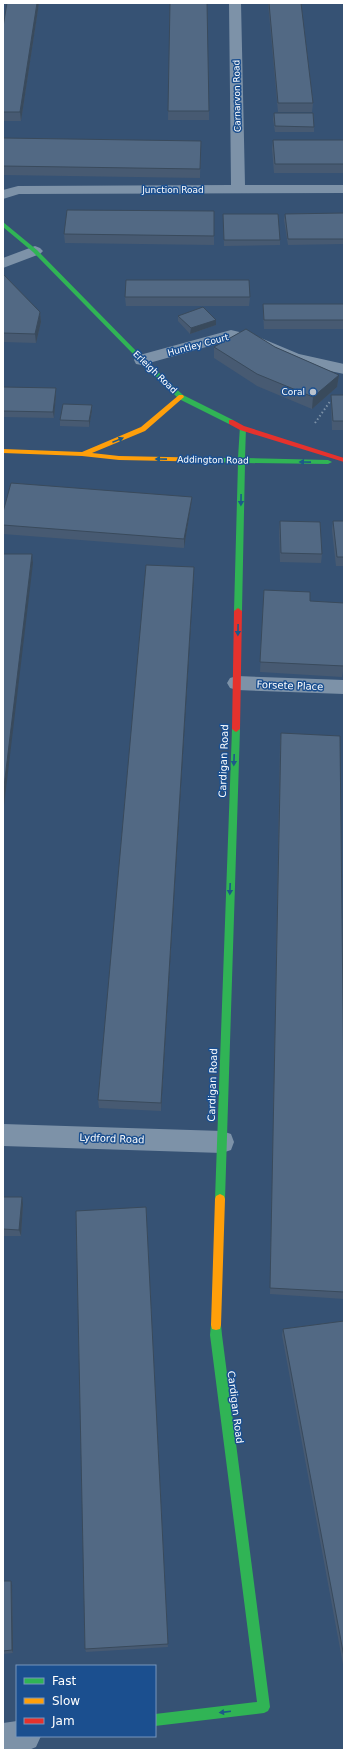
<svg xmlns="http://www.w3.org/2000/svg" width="347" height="1753" viewBox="0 0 347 1753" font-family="'DejaVu Sans',sans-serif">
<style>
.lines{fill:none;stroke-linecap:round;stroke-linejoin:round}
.path{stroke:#7d92a8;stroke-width:2;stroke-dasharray:1.5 2.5;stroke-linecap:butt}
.street{fill:#7d92a8;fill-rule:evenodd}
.fast{fill:#30b455;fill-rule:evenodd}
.slow{fill:#ff9f0a;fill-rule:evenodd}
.jam{fill:#e5322d;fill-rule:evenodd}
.wall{fill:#475a72}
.shaded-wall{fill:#394a5c}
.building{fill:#526984;stroke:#394a5c}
.oneway{fill:#1d5989}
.poi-dot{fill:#b9c2ce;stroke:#1b4f8f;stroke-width:1.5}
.labels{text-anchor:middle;stroke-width:3;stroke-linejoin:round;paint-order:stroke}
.far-street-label{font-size:9px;fill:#fff;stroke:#1b4f8f}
.far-poi-label{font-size:9px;fill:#fff;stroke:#1b4f8f;text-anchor:end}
.street-label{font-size:10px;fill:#fff;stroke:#1b4f8f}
</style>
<rect width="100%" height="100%" fill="#365274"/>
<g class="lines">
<!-- path -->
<path class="path" d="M315,423L331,400"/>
<!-- street -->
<path class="street" d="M229,3H241L245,185H344V193L19,194L3,199V190L18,186L231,185Z
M35,246L40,248L43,251L40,254L3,268V258Z
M231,330L256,336L299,354L344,364V374L288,362L245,343L231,340L142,365L136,364L134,360L136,356Z
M237,676L344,680V694L237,690L230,688L227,683L230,678Z
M3,1124L222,1131L231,1134L234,1142L231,1150L222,1153L3,1146Z
M17,1721V1736H41L36,1747L29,1750H3V1723Z"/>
<!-- fast -->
<path class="fast" d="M3,222L37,250L144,359L183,395L233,420V424H229L179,399L140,361L33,252L3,227Z
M240,426H242L246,428L245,458L328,460L332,462L328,464L245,463L242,611L238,614L234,611L238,463L216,462L212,460L216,458H238Z
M236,726L240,729L225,1199L224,1202L220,1204L216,1202L215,1199L232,729Z
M216,1320L220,1321L221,1325L222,1335L270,1707L268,1711L264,1713L155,1726V1714L257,1702L210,1335L211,1325L212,1321Z"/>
<!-- slow -->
<path class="slow" d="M179,395H183L184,397L145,431L92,453L119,456L216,458L220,460L219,462L119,460L82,456L3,453V449L82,452L141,427Z
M220,1194L224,1196L225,1199L221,1325L220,1329L216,1330L212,1329L211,1325L215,1199L216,1196Z"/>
<!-- jam -->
<path class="jam" d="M229,420H233L244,426L344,458V462L240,430L229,424Z
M238,608L242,611L240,729L236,732L232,729L234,611Z"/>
</g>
<!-- wall -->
<path class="wall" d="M39,3L21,121H3V27Z
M170,3L209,111V120H168Z
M268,3H301L313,103L312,112H278Z
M274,113L314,127V132H275L273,119Z
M3,138L201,141L200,178L3,175Z
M273,140H344V173H274L272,149Z
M214,211V245L65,243L64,234Z
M344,213V244L288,245L284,220L285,214Z
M223,214L280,240V245L224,246Z
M3,274L40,312L41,322L36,343L3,342Z
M125,297H250L249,306H126Z
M263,304H344V329H264L263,313Z
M178,316L216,325L190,334L178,321Z
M214,347H275L339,375L337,387L312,409L257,386L214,358Z
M3,387L56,394L54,418L3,417Z
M331,395H344V430H332L331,404Z
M92,405V411L89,427L60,426V420Z
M192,497L191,506L184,548L3,534V512Z
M280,521L322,554L321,563L280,562L279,531Z
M333,521H344V566H336L332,530Z
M194,567L161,1111L99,1108L98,1100Z
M264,590L310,601L344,666L342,677L260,672Z
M281,733L344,1101V1299L270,1294L280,742Z
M3,1197L23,1204L21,1236H3Z
M146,1207L168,1647L86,1652L85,1649Z
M344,1321V1670L282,1335L283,1329Z
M3,1581L12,1585L13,1653L3,1654Z"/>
<!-- shaded-wall -->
<path class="shaded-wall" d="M37,3H39L21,121L20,112Z
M40,312L41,322L36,343L35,334Z
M216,320V325L190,334L191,328Z
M339,375L337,387L312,409L313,397Z
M56,388V394L54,418L53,412Z
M92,405V411L89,427V421Z
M192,497L191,506L184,548V539Z
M32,554L33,563L3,814V795Z
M194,567V576L161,1111V1103Z
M22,1197L23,1204L21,1236L19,1230Z
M11,1581L12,1585L13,1653L12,1650Z"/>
<!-- building -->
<path class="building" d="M7,3H37L20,112H3V27Z
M170,3H207L209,111H168Z
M269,3H301L313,103H278Z
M274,113H313L314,127L275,126Z
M3,138L201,141L200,169L3,166Z
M273,140H344V164H275Z
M67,210L214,211V236L64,234Z
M344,213V239H288L285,214Z
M223,214H278L280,240H224Z
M3,274L40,312L35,334L3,333Z
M126,280H249L250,297H125Z
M263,304H344V320H264Z
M203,307L216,320L191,328L178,316Z
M246,329L275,347L339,375L313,397L257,374L214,347Z
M3,387L56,388L53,412L3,411Z
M331,395H344V421H333Z
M63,404L92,405L89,421L60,420Z
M11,483L192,497L184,539L3,525V512Z
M280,521L320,522L322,554L281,553Z
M333,521H344V557H337Z
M3,554H32L3,795Z
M146,565L194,567L161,1103L98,1100Z
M264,590L310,592V601L344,603V666L260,662Z
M281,733L340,736L344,1101V1292L270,1288Z
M3,1197H22L19,1230L3,1229Z
M146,1207L168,1644L85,1649L76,1211Z
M344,1321V1657L283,1329Z
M3,1581H11L12,1650L3,1651Z"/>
<!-- one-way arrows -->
<defs><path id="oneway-solid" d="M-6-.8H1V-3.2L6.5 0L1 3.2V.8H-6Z"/></defs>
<g class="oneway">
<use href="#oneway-solid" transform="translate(118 440) rotate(-22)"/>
<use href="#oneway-solid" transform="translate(161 459) rotate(-179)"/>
<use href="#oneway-solid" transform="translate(305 462) rotate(-179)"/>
<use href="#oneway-solid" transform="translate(241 500) rotate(91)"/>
<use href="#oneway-solid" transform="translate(238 630) rotate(91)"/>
<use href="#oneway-solid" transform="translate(234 760) rotate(92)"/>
<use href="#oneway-solid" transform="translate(230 889) rotate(92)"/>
<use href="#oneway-solid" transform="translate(225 1712) rotate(173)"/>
</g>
<!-- markers -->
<circle class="poi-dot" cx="313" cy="392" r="4"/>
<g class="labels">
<!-- far-street labels -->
<g class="far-street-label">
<text transform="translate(237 96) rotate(-91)" y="3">Carnarvon Road</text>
<text x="173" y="193">Junction Road</text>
<text transform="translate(198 345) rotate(-15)" y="3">Huntley Court</text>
<text transform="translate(155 372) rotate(44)" y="3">Erleigh Road</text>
<text transform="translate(213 460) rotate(1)" y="3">Addington Road</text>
</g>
<!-- far-poi labels -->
<g class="far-poi-label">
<text x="305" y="395">Coral</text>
</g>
<!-- street labels -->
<g class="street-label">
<text transform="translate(290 685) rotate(2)" y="4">Forsete Place</text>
<text transform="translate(223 761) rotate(-88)" y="4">Cardigan Road</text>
<text transform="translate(212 1085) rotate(-88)" y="4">Cardigan Road</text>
<text transform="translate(112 1138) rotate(2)" y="4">Lydford Road</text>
<text transform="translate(236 1407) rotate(83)" y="4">Cardigan Road</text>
</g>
</g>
<!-- border -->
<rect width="347" height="1753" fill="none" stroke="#ffffff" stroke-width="8"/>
<!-- legend -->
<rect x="16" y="1665" width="140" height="72" fill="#1b4f8f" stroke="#7695bc"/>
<rect x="24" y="1678" width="20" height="6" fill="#30b455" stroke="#7695bc"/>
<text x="52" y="1685" font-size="12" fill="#ffffff">Fast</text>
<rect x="24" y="1698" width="20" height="6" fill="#ff9f0a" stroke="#7695bc"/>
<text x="52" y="1705" font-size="12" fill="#ffffff">Slow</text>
<rect x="24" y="1718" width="20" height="6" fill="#e5322d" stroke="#7695bc"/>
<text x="52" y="1725" font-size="12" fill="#ffffff">Jam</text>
</svg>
